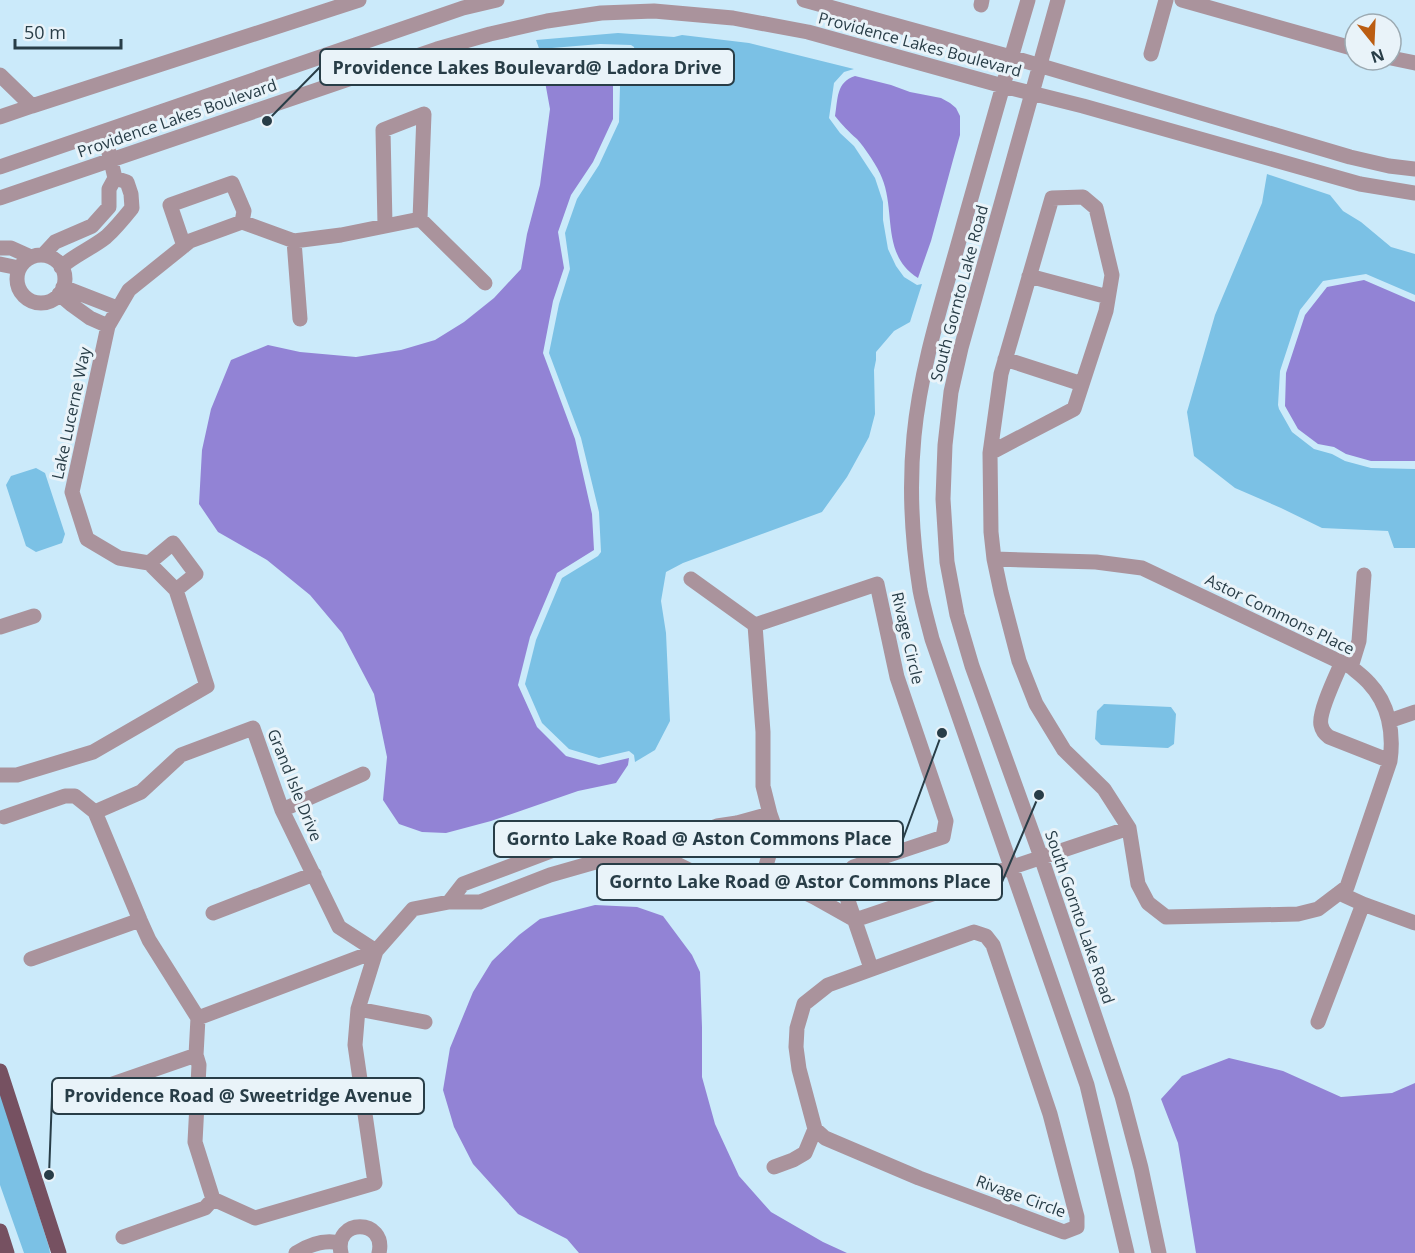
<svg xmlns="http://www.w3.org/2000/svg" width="1415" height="1253" viewBox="0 0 1415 1253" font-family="'Open Sans',sans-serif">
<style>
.green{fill:#7bc1e5}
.water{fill:#9283d5}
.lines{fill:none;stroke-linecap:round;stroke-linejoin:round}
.minor{stroke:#aa939c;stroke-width:15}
.major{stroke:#765161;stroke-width:15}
.labels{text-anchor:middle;stroke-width:6;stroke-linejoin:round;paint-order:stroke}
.street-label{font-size:16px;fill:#283d47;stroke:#e9f3f9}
.leader{fill:none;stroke:#283d47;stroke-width:2}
.callout-dot{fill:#283d47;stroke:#e9f3f9;stroke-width:2}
.callout{fill:#e9f3f9;stroke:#283d47;stroke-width:2}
.callout-label{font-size:18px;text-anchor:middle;font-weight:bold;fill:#283d47}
</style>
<rect width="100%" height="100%" fill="#cbeafa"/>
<!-- green -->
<path class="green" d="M618,33L674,37L682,35L749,43L854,69L844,72L834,83L829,118L840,133L854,146L875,178L883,202V220L888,249L896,266L904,277L917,285L922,284L910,322L894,331L876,352V360L874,370L875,414L869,437L847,477L822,512L683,563L666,572L661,601L666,633L670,721L655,750L635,762L634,755L629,751L599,758L569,749L542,723L525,684L536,640L562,578L598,556L601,552L599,512L581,438L549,353L559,304L570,269L565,233L577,199L599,165L619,122L620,86L635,53L634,47L631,45L600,44L552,48L548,50L546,54H541L536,40Z
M1267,174L1330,195L1343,211L1361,222L1391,247L1415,254V295L1366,274L1323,281L1300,310L1280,371L1278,405L1279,409L1292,432L1314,449L1332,454L1345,461L1371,468L1415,469V548H1394L1388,531L1322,528L1281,508L1235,488L1194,456L1187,412L1215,315L1262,203Z
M36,468L45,473L65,534L62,543L36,552L26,546L6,485L11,476Z
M1104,704L1171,707L1176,714L1174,744L1168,748L1101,745L1095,739L1097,711Z
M0,1092L49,1247L50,1253H24L0,1185Z"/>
<!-- water -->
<path class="water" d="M600,51L629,52L613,84V119L593,162L571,195L558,232L564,268L553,301L543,353L575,439L592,514L594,550L557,573L530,637L518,685L537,727L566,756L599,765L629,758L628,765L616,783L578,791L491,821L446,833L422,832L399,824L383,800L387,757L374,694L342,633L310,595L267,560L218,532L199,504L202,450L211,409L231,360L268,345L300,352L356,357L401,350L435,340L464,322L494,298L521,269L527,234L540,185L550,109L544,76L553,55Z
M855,76L891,85L910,92L941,98L950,103L956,108L960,116V135L953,160L931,241L918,278C881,255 896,212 882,178C878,167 865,148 857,139C848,131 843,126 835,116C838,99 836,82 855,76Z
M1364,280L1415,302V461H1371L1346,454L1334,447L1318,444L1298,429L1285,406L1286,373L1305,315L1327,287Z
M595,905L637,907L663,916L692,955L700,972L702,1027V1077L715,1124L739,1176L771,1212L823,1242L847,1253H579L567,1239L518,1214L473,1164L454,1127L443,1090L450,1048L473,992L492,961L519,935L540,919Z
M1229,1058L1283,1071L1341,1097L1392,1093L1415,1083V1253H1196L1178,1143L1161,1099L1182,1076Z"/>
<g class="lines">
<!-- minor -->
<path class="minor" d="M804,0L1011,57L1350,157L1389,166L1415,169
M1028,0C1006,74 985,149 964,223C945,293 921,363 914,436C909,487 912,540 920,590C923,606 928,623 932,639L1087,1085L1127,1253
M1058,0L961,348L951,392L945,445L943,499L947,562L957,615L972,666L1041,857L1122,1096L1141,1168L1159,1253
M1182,0L1355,49
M981,5L982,0
M1151,54L1166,0
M1391,58L1415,63
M0,75L32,106L359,0
M0,117L32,106
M0,167L463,8L497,0
M0,198L437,49L490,34L547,21L601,13L654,11L733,18L808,32L1003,86L1083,106L1360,184L1415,193
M420,219L485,283
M294,241L300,319
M184,246L170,205L232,183L244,211L242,222
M0,248H11L31,257
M43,255L55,242L92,226L109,207V189L115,178L104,132
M17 279a24 24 0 1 1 48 0a24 24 0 1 1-48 0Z
M0,264L19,268
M61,267C75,255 92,248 106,237C116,228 124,218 132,208L131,194L127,182L115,178
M1029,276L1108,297
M63,287L117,308
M59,294L72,305L90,318L108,326
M1005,359L1082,384
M990,453L1074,409L1106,311L1112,275L1096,208L1083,197L1052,198L1001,374L990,453L991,532L994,559L1001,592L1019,661L1036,704L1064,750L1104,789L1129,828L1138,884L1148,903L1166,917L1298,914L1318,909L1347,887L1390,761C1394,733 1389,704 1369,683C1364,677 1357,672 1351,667L1142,568L1096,562L994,559
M149,563L173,543L196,574L176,590
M691,579L755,625
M0,627L34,616
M1342,662C1336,676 1318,713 1321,725C1322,730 1325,734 1329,737L1390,761
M1351,667L1359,641L1364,575
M1389,721L1415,712
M253,728L282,810L339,927L376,951L358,1009L355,1045L375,1183L255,1218L213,1199L195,1142L199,1065L196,1055L198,1018L149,940L140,920L95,812L141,792L181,755Z
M0,775H17L93,752L207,686L176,590L149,563L119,558L87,539L72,492L108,326L129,290L190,241L242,222L294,241L341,235L420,219L424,114L383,130L385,225
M282,810L363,774
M4,817L65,796H75L95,812
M664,859L681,839L717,826L737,823L770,814
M763,876L776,831L770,814L763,786V732L755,625L877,584L897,677L946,821L943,837L853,867L843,886L871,968
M449,902L463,884L559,848L600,839L636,844L691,871L763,876L787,884L814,897L855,920L1129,828
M1363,904L1415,923
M213,913L314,874
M974,932L986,936L993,945L1050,1114L1077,1217V1227L1064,1232L919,1178L825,1138L815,1129L799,1069L796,1047L797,1028L804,1004L828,985Z
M31,959L140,920
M358,1009L425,1022
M198,1018L376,951L413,909L449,902H480L550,875L606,859L634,862L664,859
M1318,1022L1363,904L1339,893
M75,1097L196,1055
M774,1167L793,1160L805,1153L815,1129
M123,1237L205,1208L213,1199
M296,1253C310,1244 324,1239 340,1243
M341,1253C333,1218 387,1218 379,1253"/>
<!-- major -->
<path class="major" d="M0,1071L59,1253
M0,1231L7,1253"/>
</g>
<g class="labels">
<!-- street labels -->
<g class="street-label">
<text transform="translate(920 44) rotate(15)" y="6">Providence Lakes Boulevard</text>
<text transform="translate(177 118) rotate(-19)" y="6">Providence Lakes Boulevard</text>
<text transform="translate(959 293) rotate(-75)" y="6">South Gornto Lake Road</text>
<text transform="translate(71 413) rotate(-78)" y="6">Lake Lucerne Way</text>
<text transform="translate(1280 614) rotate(26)" y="6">Astor Commons Place</text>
<text transform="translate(908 638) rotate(77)" y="6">Rivage Circle</text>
<text transform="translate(295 785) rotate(68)" y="6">Grand Isle Drive</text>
<text transform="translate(1080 917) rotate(71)" y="6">South Gornto Lake Road</text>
<text transform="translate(1021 1196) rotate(20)" y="6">Rivage Circle</text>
</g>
</g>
<!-- callouts -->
<path class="leader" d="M267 121L320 67M942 733L903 839M1039 795L1002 882M49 1175L52 1096"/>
<g class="callout-dot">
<circle cx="267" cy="121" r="6"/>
<circle cx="942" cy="733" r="6"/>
<circle cx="1039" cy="795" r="6"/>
<circle cx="49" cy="1175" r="6"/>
</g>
<g class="callout">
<rect x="320" y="49" width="414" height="36" rx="6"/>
<rect x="494" y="821" width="409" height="36" rx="6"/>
<rect x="597" y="864" width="405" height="36" rx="6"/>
<rect x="52" y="1078" width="372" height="36" rx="6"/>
</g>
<g class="callout-label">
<text x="527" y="74">Providence Lakes Boulevard@ Ladora Drive</text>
<text x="699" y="845">Gornto Lake Road @ Aston Commons Place</text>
<text x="800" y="888">Gornto Lake Road @ Astor Commons Place</text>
<text x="238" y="1102">Providence Road @ Sweetridge Avenue</text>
</g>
<!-- north arrow -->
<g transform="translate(1373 42) rotate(162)"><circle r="28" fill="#e9f3f9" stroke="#9caab2" stroke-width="1.5"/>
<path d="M0-4.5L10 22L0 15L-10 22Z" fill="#bb5d12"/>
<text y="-9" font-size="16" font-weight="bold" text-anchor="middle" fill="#283d47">N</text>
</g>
<!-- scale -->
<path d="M15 39v9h106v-9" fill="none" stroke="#283d47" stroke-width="3"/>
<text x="24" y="39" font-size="18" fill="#283d47" stroke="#e9f3f9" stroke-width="4.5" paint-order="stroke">50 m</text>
</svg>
